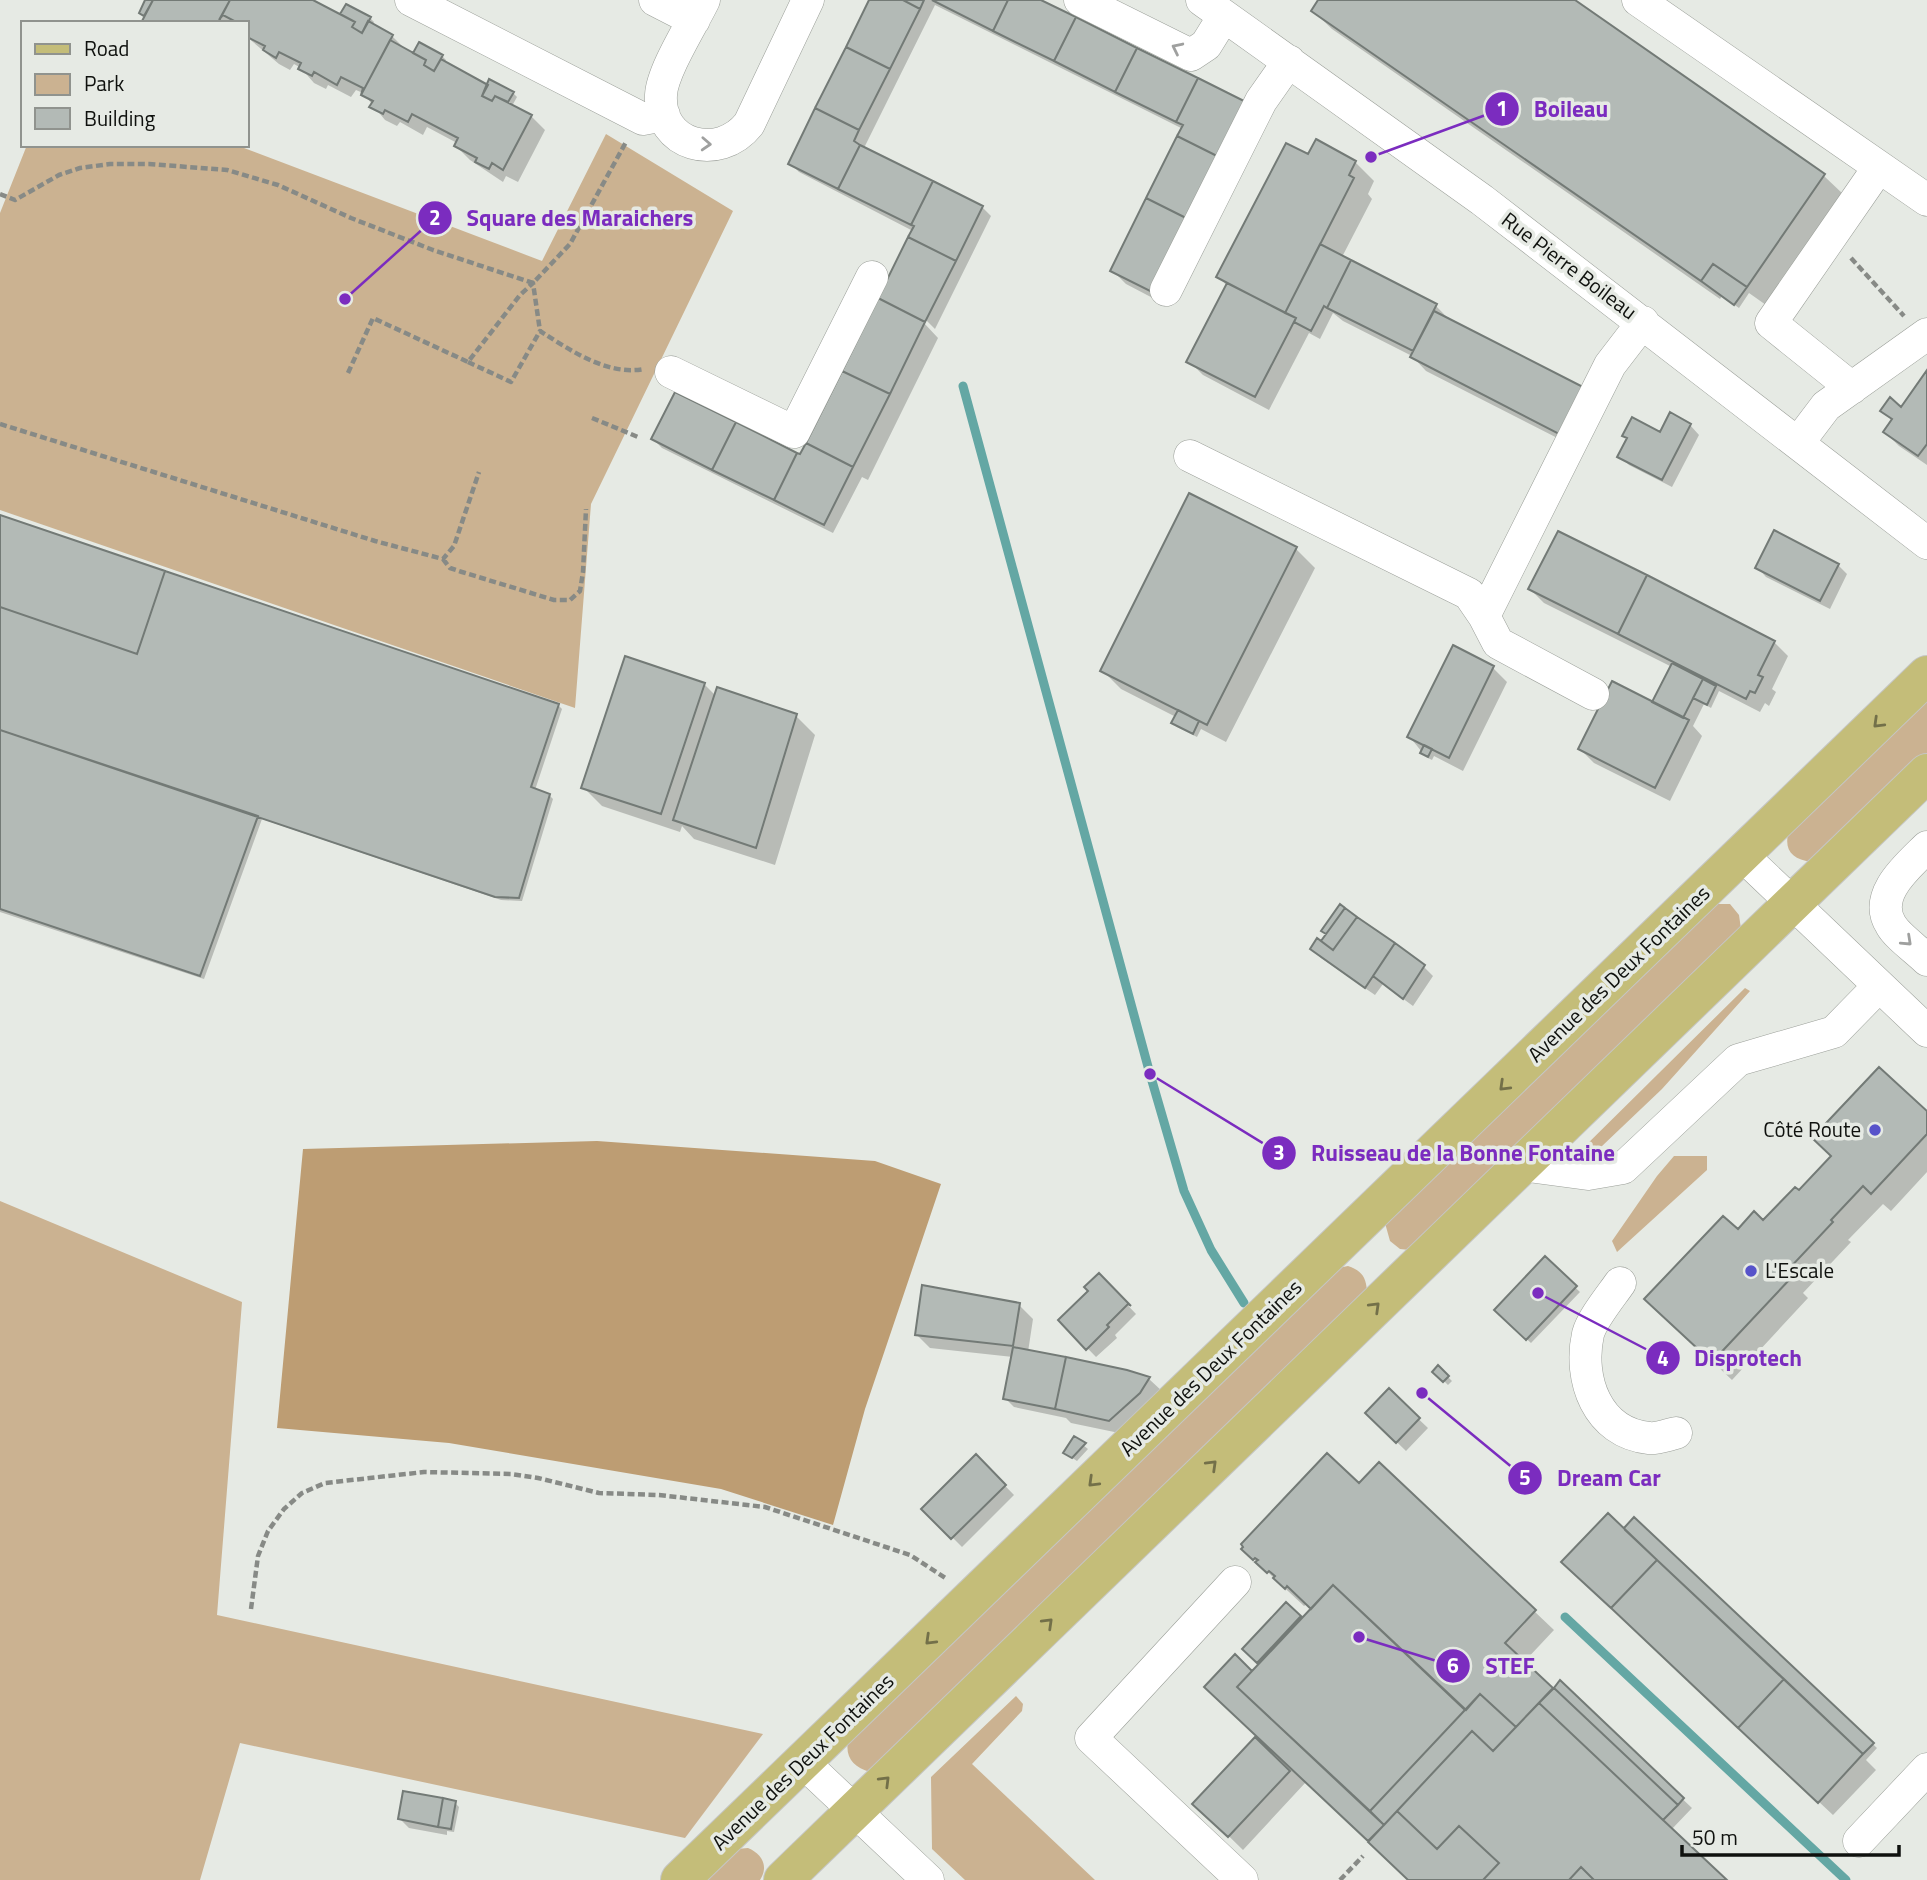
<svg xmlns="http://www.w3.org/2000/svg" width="1927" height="1880" viewBox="0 0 1927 1880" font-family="'Titillium Web',sans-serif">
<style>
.green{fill:#cbb291}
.forest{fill:#bd9d73}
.shadow{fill:#0003}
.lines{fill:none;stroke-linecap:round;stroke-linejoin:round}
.stream{stroke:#64a7a4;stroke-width:9}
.building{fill:#b3bab6;stroke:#737a76;stroke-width:2}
.minor-casing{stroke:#9b9f99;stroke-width:33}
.major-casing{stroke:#c5c6c5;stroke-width:40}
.path{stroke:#878a86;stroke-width:4.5;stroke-dasharray:7 3.5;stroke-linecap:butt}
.minor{stroke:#fff;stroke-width:32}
.major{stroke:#c4bd79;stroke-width:38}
.oneway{stroke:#9fa09f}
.oneway2{stroke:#737049}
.poi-dot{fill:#5753ca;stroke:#e6eae4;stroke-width:2.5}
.labels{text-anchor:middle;stroke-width:7;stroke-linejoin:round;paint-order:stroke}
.street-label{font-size:21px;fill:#0f110e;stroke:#e6eae4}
.poi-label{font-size:21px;fill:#0f110e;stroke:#e6eae4;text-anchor:end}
.leader{fill:none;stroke:#7b2cbf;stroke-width:2.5}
.callout-dot{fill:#7b2cbf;stroke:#e6eae4;stroke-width:2.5}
.mark-label{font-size:21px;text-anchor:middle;font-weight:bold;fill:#fff}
.callout-label{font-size:23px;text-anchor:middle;font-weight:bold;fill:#7b2cbf;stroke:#e6eae4;stroke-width:7;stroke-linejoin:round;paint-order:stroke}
</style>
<rect width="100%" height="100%" fill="#e6eae4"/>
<!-- green -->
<path class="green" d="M606,134L733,211L591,504L575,708L0,510V213L27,145H236L542,261Z
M1927,696V755L1812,862C1789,859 1782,847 1791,825Z
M1717,904H1730L1739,915L1741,929L1410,1250L1400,1249L1390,1241L1385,1223Z
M1745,988L1750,991L1662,1089L1601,1147L1572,1159Z
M1674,1156H1707V1170L1617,1252L1612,1241L1657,1176Z
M0,1201L242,1302L217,1615L763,1734L685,1838L240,1743L200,1880H0Z
M1348,1266C1362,1271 1366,1277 1367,1291L870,1772C854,1767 845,1758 848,1741L1338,1268Z
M1016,1696L1023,1704L1022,1711L972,1764L1095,1880H965L932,1849L931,1777Z
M748,1848C762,1854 769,1866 760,1880H703L737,1849Z"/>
<!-- forest -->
<path class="forest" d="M597,1141L875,1161L941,1184L865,1409L833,1525L721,1489L449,1443L277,1428L303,1149Z"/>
<!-- shadow -->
<path class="shadow" d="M147,0H309L341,16L347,6L370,18L374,22L372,26L392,36L406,50L421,59L442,56L446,60L445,62L482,83L513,93L517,97L512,106L531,116L545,130L518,182L506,176L503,182L470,160L456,146L457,143L427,127L423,135L400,122L397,126L385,120L363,93L356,90L351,97L328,85L326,89L314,83L301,68L294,64L290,70L279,64L247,37V23H143L146,18L141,13Z
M871,0H1037L1247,105L1203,235L1168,306L1126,284L1112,270L1183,129L935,5L864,148L982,207L991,216L935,329L924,318V323L938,338L868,480L862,477L833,533L662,448L653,439L801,457L913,231L799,172L790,163Z
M1320,0H1572L1824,176L1843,194L1766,305L1749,293L1739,308L1722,296L1720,299L1332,29L1313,11Z
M1309,157L1355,162L1374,181L1368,194L1372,199L1342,257L1436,306L1573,446L1426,371L1412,356L1343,321L1333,313L1320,339L1309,333L1269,410L1203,375L1189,361L1227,286L1219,277Z
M1927,373V465L1899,446L1885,432L1893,421L1882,411L1902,409Z
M1690,425L1699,435L1672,487L1629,465L1620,456L1660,434Z
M0,517L558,705L562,709L535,790L549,795L553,799L522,901L501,900L262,819L204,979L0,912Z
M1296,549L1315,568L1226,742L1201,729L1197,737L1177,727L1173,723L1176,717L1121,689L1102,670Z
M1838,565L1847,574L1830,609L1766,577L1757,567Z
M1530,589L1774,642L1788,656L1772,689L1776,692L1769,706L1765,703L1760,712L1719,691L1711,708L1704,704L1693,726L1702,736L1670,801L1594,763L1580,749L1659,707L1672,667L1544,603Z
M1453,647L1493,668L1507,682L1463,771L1434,756L1432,760L1426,757L1409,736Z
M704,684L716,696L796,716L815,735L775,865L694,839L682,826L680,832L602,806L583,787Z
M1340,906L1424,967L1433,976L1413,1006L1383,984L1375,995L1321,958L1312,948L1321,944L1328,935L1323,930Z
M1927,1114V1172L1891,1211L1883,1204L1848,1240L1851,1242L1803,1293L1808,1298L1732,1380L1666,1318L1738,1231L1763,1223L1799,1192L1833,1156Z
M1545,1259L1580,1292L1531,1343L1496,1310Z
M1099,1275L1136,1314L1115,1335L1117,1338L1096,1357L1060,1320L1090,1291Z
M1019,1305L1033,1319L1028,1352L1149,1379L1163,1392L1124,1434L1071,1423L1066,1418L1014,1407L1005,1398L1013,1357L930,1348L916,1334Z
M1438,1367L1452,1381L1448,1385L1435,1372Z
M1389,1391L1428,1428L1406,1451L1367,1413Z
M1074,1438L1088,1449L1077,1461L1065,1453Z
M976,1456L1014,1495L962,1547L924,1509Z
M1379,1464L1554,1630L1523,1663L1553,1691L1560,1683L1692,1808L1671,1830L1725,1880H1410L1306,1782L1243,1850L1195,1803L1258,1737L1220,1701L1235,1657L1252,1673L1260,1665L1244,1649L1286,1605L1302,1620L1312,1609L1307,1604L1304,1606L1243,1549L1359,1486Z
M1634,1520L1877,1748L1866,1760L1876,1770L1833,1815L1632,1627L1624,1530Z
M455,1803L459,1807L454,1832L447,1831V1835L409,1828L400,1819Z"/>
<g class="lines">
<!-- stream -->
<path class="stream" d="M963,386L1150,1074L1184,1191L1211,1250L1244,1303
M1565,1617L1846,1880"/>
</g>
<!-- building -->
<path class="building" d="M145,0H153L144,16L139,13Z
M153,0H230L218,23H141Z
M230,0H313L355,22L352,27L362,33L368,21L393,35L361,95L363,88L341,77L337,85L314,72L312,76L298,69L301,63L279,52L276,58L263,50L265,46L247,37V23H238L223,15L219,20Z
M869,0H903L920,9L890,69L846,47Z
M903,0H924L920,9Z
M932,0H1008L993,31Z
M1008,0H1041L1076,17L1054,61L993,31Z
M1318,0H1575L1825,174L1747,287L1713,264L1701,281L1311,11Z
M346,4L371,17L362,33L352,27L355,22L340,14Z
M1076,17L1137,48L1115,92L1054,61Z
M390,40L426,60L424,65L434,71L441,59L488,85L482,96L492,101L495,96L532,115L503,170L492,163L489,169L475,162L477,158L454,146L458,138L412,114L408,122L385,110L383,114L369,107L373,101L361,95Z
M419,42L443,55L434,71L424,65L426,60L413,53Z
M846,47L890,69L859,130L815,108Z
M1137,48L1198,78L1176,122L1115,92Z
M1198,78L1248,103L1221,158L1177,136L1183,125L1176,122Z
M489,79L514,92L508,102L495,96L492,101L482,96Z
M815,108L859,130L854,141L860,145L838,189L788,164Z
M1177,136L1221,158L1190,220L1146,198Z
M1316,139L1356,161L1349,175L1354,178L1285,313L1216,277L1286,143L1308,154Z
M860,145L933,181L911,225L838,189Z
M933,181L983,206L956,261L908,237L914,226L911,225Z
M1146,198L1190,220L1154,293L1110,271Z
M908,237L956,261L925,322L878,298Z
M1320,244L1351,260L1327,308L1324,306L1311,331L1294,322L1296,318L1285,313Z
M1351,260L1437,304L1413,351L1327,308Z
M1713,264L1747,287L1734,305L1701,281Z
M1227,283L1296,318L1255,397L1186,362Z
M878,298L925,322L890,394L842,371Z
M1434,311L1583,387L1559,434L1410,357Z
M1927,370V444L1918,456L1883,432L1892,419L1880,411L1890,397L1901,407Z
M842,371L890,394L853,467L806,443Z
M675,392L736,422L712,470L651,439Z
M1670,412L1691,424L1662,480L1617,457L1627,438L1622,436L1632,417L1660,432Z
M736,422L797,453L774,500L712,470Z
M806,443L853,467L824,525L774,500L797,453L800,454Z
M1189,493L1297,547L1207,725L1100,671Z
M0,515L165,571L137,654L0,607Z
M1774,530L1839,564L1820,601L1755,568Z
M1558,531L1647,575L1618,634L1528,589Z
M165,571L559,704L531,787L550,794L519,898L495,897L0,730V607L137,654Z
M1647,575L1775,641L1758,675L1763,677L1755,693L1750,691L1746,699L1618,634Z
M1453,645L1494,666L1449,758L1407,737Z
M625,656L705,683L661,814L581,788Z
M1672,663L1703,679L1683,718L1652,702Z
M1703,679L1716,686L1707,705L1693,698Z
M1612,681L1689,720L1655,788L1578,749Z
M717,687L797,714L756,848L673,820Z
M1178,710L1199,721L1193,734L1171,723Z
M0,730L258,816L200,976L0,909Z
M1424,745L1432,749L1428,757L1420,753Z
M1340,904L1345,908L1326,934L1321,931Z
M1345,908L1357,917L1333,950L1321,941Z
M1357,917L1395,943L1365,988L1310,949L1317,938L1333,950Z
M1395,943L1425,965L1403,999L1373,976Z
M1879,1067L1927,1111V1134L1871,1194L1863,1186L1831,1220L1833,1222L1785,1273L1791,1278L1712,1362L1644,1299L1723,1216L1738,1229L1754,1211L1763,1220L1795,1187L1799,1190L1831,1156L1812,1138Z
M1545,1256L1577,1286L1526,1340L1494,1310Z
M1099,1273L1131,1306L1128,1304L1107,1325L1109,1327L1086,1350L1058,1320L1088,1291L1084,1287Z
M922,1285L1020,1303L1013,1346L915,1335Z
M1013,1347L1066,1357L1055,1409L1003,1399Z
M1066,1357L1127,1370L1150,1377L1140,1393L1109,1421L1055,1409Z
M1438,1365L1449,1376L1443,1382L1432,1372Z
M1389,1388L1420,1418L1396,1443L1365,1413Z
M1074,1436L1086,1443L1072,1458L1063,1453Z
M1327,1453L1359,1483L1379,1462L1536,1610L1505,1643L1553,1688L1516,1727L1480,1694L1466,1710L1333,1585L1311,1609L1287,1586L1285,1589L1273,1578L1275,1576L1269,1571L1267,1573L1255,1562L1258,1560L1255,1558L1253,1560L1241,1549L1243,1547L1241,1544Z
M976,1454L1006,1485L951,1539L921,1509Z
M1608,1513L1657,1560L1611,1608L1561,1562Z
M1634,1517L1874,1743L1863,1754L1625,1530L1624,1528Z
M1657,1560L1784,1679L1738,1728L1611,1608Z
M1333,1585L1465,1710L1370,1811L1237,1687Z
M1286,1602L1301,1616L1257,1663L1242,1649Z
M1235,1654L1252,1671L1237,1687L1384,1825L1368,1841L1204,1687Z
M1784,1679L1863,1754L1818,1803L1738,1728Z
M1560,1680L1684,1798L1678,1805L1554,1688Z
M1554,1688L1678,1805L1663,1820L1539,1703Z
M1480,1694L1516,1727L1493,1751L1472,1731L1384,1825L1370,1811Z
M1539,1703L1663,1820L1727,1880H1594L1581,1867L1569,1880H1483L1499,1863L1459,1826L1437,1849L1397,1811L1472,1731L1493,1751Z
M1255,1737L1290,1771L1228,1837L1192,1804Z
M403,1791L443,1798L438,1827L398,1819Z
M443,1798L456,1801L451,1829L438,1827Z
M1397,1811L1437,1849L1459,1826L1499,1863L1483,1880H1408L1368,1842Z
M1581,1867L1594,1880H1569Z"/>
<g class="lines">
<defs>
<path id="minor" d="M411,0L643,119L664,115
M655,0L694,20
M704,0C693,23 662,71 661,95C658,146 719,162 749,124L808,0
M1080,0L1191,55L1206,45L1224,16
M1202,0L1482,200L1927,543
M1638,0L1927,200
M1166,290L1261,101L1289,61
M671,372L794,432L872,277
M1852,388L1771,323L1879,167
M1798,443L1826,406L1927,334
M1190,456L1469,594L1484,616L1610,365L1643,322
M1484,616L1498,643L1593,694
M1927,847C1908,866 1872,895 1891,925C1897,936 1917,950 1927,960
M1742,855L1927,1031
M1522,1165L1588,1174L1623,1168L1738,1060L1834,1032L1879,986
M1620,1283C1611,1296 1592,1319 1588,1334C1578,1379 1597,1433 1649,1438C1657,1439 1667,1435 1676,1433
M1235,1582L1091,1738L1242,1880
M804,1763L928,1880
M1859,1841L1927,1769"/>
<path id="major" d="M680,1880L1927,675
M783,1880L1927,773"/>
</defs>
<!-- minor casing -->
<use href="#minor" class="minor-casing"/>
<!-- major casing -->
<use href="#major" class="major-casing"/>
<!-- path -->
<path class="path" d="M0,194L15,200L59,175L80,168L110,164H149L227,170L278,185L351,218L433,250L533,283L570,244L626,142
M1851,258L1904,316
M468,362L511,382L540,331C570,350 607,376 644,369
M348,373L373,318L468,362L520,295L533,283L540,331
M592,418L638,437
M0,424L375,541L443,559L454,546L479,472
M443,559L450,568L462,572L554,600H570L580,591L583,572L586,509
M251,1609L258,1556L268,1531L284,1509L302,1493L325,1483L424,1472L511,1474L538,1478L599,1493L659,1495L765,1507L910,1555L947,1579
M1340,1880L1363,1856"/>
<!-- minor -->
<use href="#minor" class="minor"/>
<!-- major -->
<use href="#major" class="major"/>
</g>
<!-- one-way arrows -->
<defs><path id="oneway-chevron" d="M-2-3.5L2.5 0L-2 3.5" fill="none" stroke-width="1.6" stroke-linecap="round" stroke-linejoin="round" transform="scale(1.75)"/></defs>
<g class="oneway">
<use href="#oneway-chevron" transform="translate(1177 48) rotate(-154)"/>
<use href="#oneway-chevron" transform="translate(706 144) rotate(3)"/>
<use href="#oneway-chevron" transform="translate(1907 941) rotate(43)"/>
</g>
<g class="oneway2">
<use href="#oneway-chevron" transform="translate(1878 723) rotate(136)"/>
<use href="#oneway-chevron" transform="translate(1504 1086) rotate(136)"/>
<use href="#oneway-chevron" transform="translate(1375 1307) rotate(-44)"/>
<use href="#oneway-chevron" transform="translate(1212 1465) rotate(-44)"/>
<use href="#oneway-chevron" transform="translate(1093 1482) rotate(136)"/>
<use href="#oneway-chevron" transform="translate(1048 1623) rotate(-44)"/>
<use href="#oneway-chevron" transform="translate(930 1640) rotate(136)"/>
<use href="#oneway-chevron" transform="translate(885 1781) rotate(-45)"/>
</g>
<!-- markers -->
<g class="poi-dot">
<circle cx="1875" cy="1130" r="7"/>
<circle cx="1751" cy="1271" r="7"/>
</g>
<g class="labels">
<!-- street labels -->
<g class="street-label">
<text transform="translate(1569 266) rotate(37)" y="7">Rue Pierre Boileau</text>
<text transform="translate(1619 974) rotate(-44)" y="7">Avenue des Deux Fontaines</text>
<text transform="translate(1211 1368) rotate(-44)" y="7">Avenue des Deux Fontaines</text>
<text transform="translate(803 1762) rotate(-44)" y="7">Avenue des Deux Fontaines</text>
</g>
<!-- poi labels -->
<g class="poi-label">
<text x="1861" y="1137">Côté Route</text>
<text x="1765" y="1278" text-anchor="start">L'Escale</text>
</g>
</g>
<!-- callouts -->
<path class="leader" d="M1371 157L1502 109M345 299L435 218M1150 1074L1279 1153M1538 1293L1663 1358M1422 1393L1525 1478M1359 1637L1453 1666"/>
<g class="callout-dot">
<circle cx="1371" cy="157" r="7"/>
<circle cx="345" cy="299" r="7"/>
<circle cx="1150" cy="1074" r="7"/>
<circle cx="1538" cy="1293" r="7"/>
<circle cx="1422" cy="1393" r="7"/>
<circle cx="1359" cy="1637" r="7"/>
<circle cx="1502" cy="109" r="18"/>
<circle cx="435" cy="218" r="18"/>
<circle cx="1279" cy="1153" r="18"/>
<circle cx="1663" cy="1358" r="18"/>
<circle cx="1525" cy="1478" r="18"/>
<circle cx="1453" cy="1666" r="18"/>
</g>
<g class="mark-label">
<text x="1502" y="116">1</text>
<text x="435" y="225">2</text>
<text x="1279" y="1160">3</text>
<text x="1663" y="1366">4</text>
<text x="1525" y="1485">5</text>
<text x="1453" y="1673">6</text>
</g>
<g class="callout-label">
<text x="1571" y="117">Boileau</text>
<text x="580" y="226">Square des Maraichers</text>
<text x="1463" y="1161">Ruisseau de la Bonne Fontaine</text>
<text x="1748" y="1366">Disprotech</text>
<text x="1609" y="1486">Dream Car</text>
<text x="1510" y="1674">STEF</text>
</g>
<!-- legend -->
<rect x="21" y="21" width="228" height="126" fill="#e6eae4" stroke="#90938e" stroke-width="2"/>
<rect x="35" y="44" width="35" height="10" fill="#c4bd79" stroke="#90938e" stroke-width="2"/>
<text x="84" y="56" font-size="21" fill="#0f110e">Road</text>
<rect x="35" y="74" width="35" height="21" fill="#cbb291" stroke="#90938e" stroke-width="2"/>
<text x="84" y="91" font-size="21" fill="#0f110e">Park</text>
<rect x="35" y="108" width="35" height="21" fill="#b3bab6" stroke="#90938e" stroke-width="2"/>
<text x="84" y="126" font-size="21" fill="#0f110e">Building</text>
<!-- scale -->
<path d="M1682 1845v10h217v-10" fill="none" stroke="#0f110e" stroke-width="3.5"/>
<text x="1692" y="1845" font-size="21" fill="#0f110e" stroke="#e6eae4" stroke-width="5" paint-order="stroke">50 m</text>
</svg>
